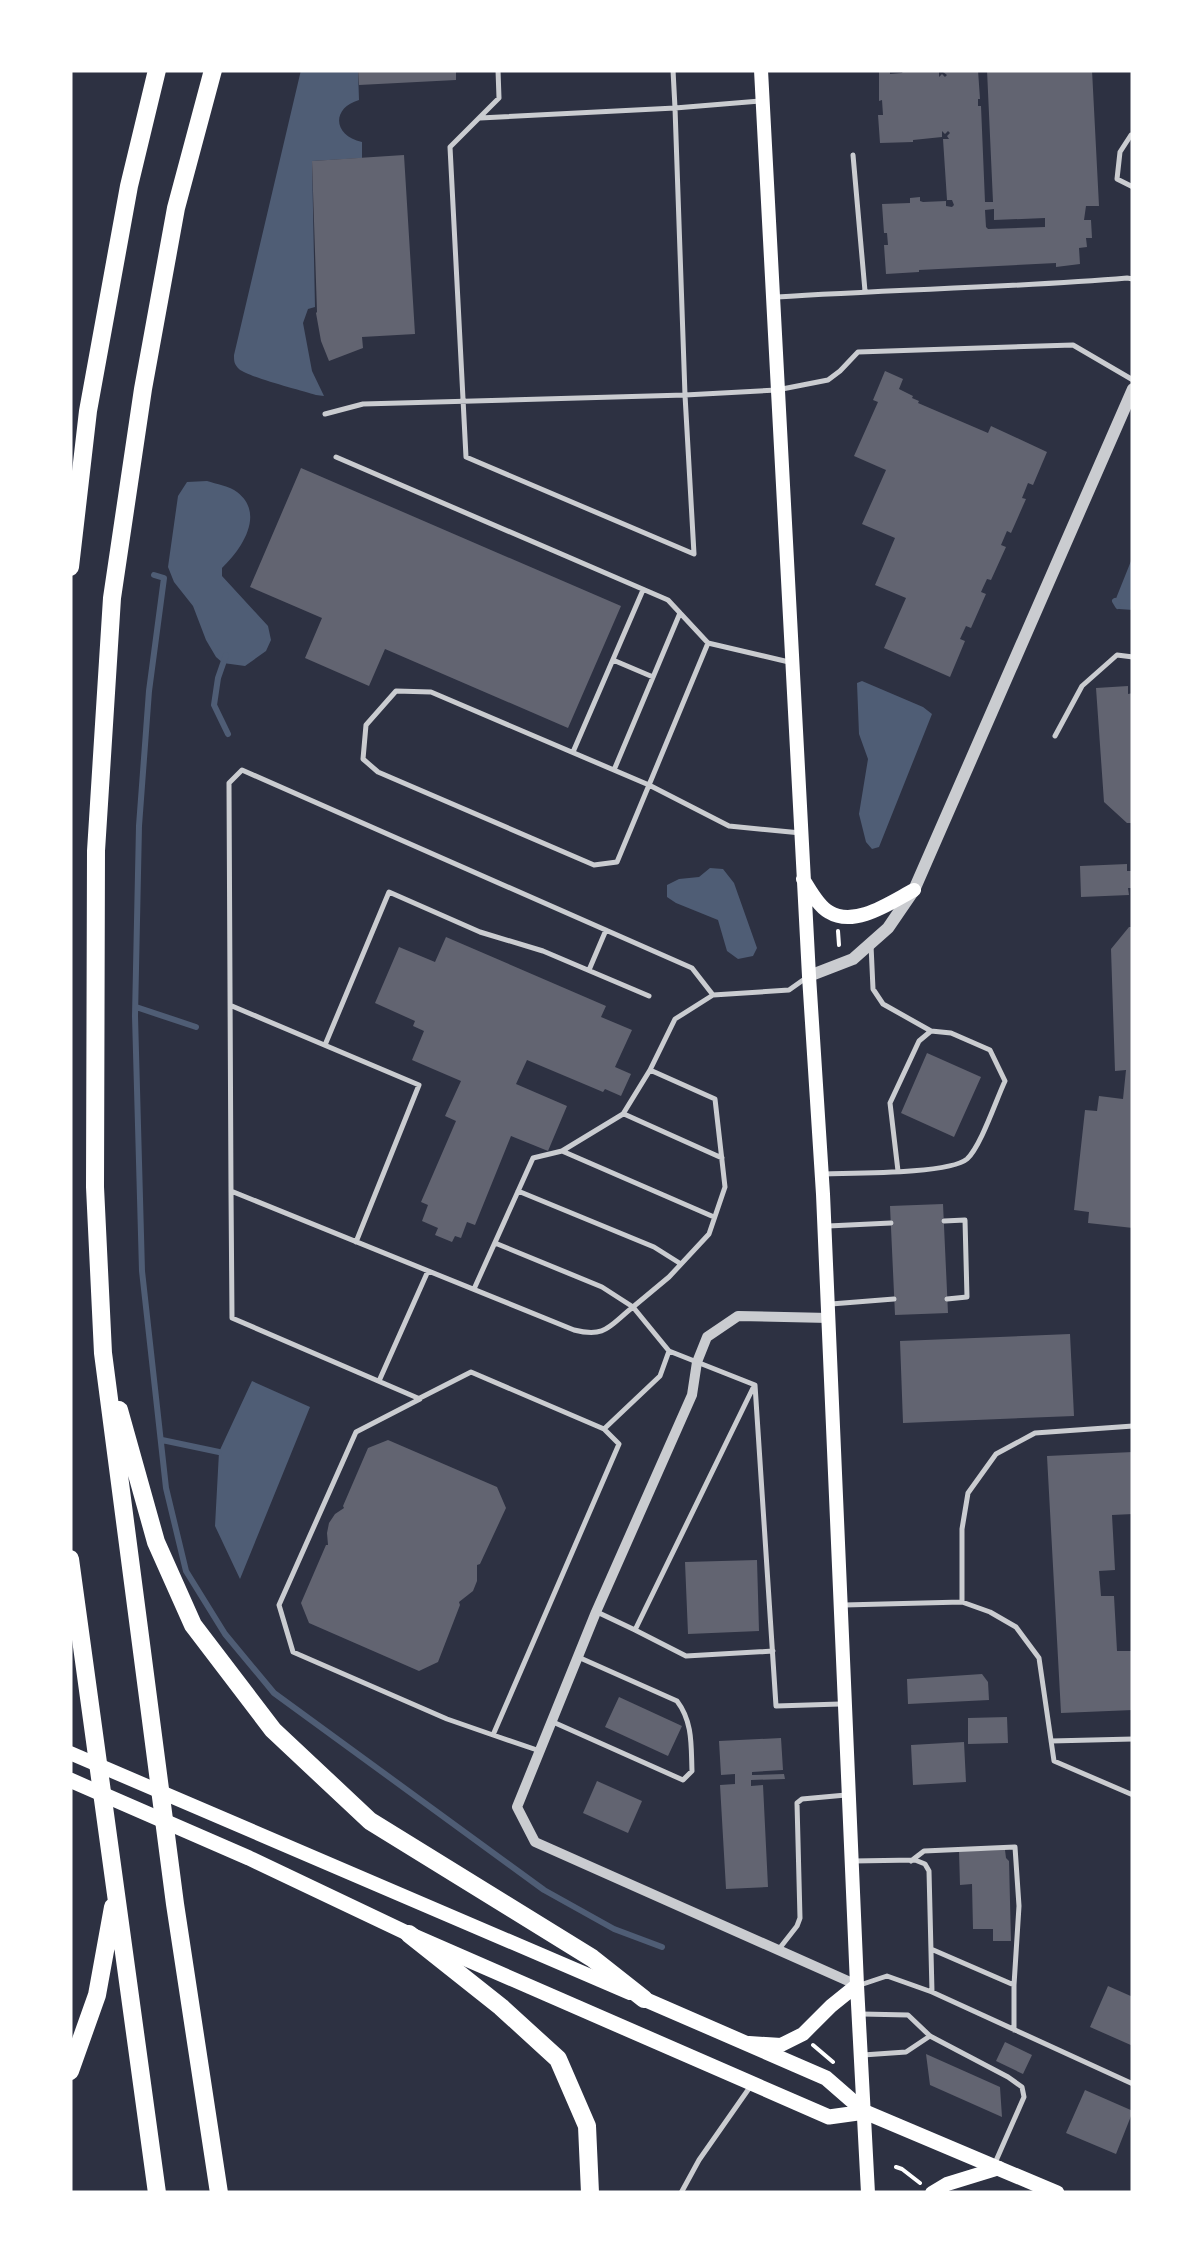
<svg xmlns="http://www.w3.org/2000/svg" width="1203" height="2263" viewBox="0 0 1203 2263" font-family="Arial,sans-serif">
<style>
.water{fill:#4f5d75}
.lines{fill:none;stroke-linecap:round;stroke-linejoin:round}
.stream{stroke:#4f5d75;stroke-width:6}
.building{fill:#626471;fill-rule:evenodd}
.path{stroke:#fff;stroke-width:4}
.service{stroke:#caccd0;stroke-width:5}
.minor{stroke:#caccd0;stroke-width:10}
.tertiary{stroke:#caccd0;stroke-width:12}
.secondary{stroke:#fff;stroke-width:14}
.primary{stroke:#fff;stroke-width:15}
.motorway{stroke:#fff;stroke-width:18}
</style>
<rect width="100%" height="100%" fill="#2d3142"/>
<!-- water -->
<path class="water" d="M301,70H358L359,100C331,108 333,136 362,142V158L312,161L315,307L308,309L303,323L312,371L324,396L316,395C300,390 248,377 239,369C234,364 234,361 234,355Z
M207,481C216,484 230,486 237,492C266,514 241,550 222,568V576L268,626L271,640L266,651L245,666L223,663L216,657L206,640L193,606L174,582L168,567L178,496L187,482Z
M1133,556V610L1119,609L1115,601Z
M862,681L923,707L932,714L879,847L872,849L866,842L859,814L868,759L859,734L857,683Z
M710,868L723,869L734,883L757,948L753,956L738,959L727,951L718,920L676,903L667,897V885L679,879L699,877Z
M252,1381L310,1407L240,1579L215,1526L219,1452Z"/>
<g class="lines">
<!-- stream -->
<path class="stream" d="M154,575L164,578L149,691L139,826L135,1016L142,1271L166,1488L186,1571L225,1634L274,1693L544,1890L614,1929L662,1947
M1115,601L1118,606
M226,655L218,678L214,705L228,734
M136,1007L196,1027
M162,1440L219,1452"/>
</g>
<!-- building -->
<path class="building" d="M358,70H456V80L359,85Z
M879,70H890V74L902,73L904,70L933,71L939,72V77L942,74L945,77L947,75L943,72L945,70H978L980,99H978V106H981L985,202H993L987,70H1092L1099,206H1086L1084,220H1091L1092,238H1086L1087,247L1079,248L1080,264L1056,267V263L919,270V272L886,274L884,245H888L887,233H884L882,204L910,203V198L920,197V201L923,202L946,201V206L952,207L954,205L952,200H947L943,139H949L947,136L950,133L948,131L945,134L942,131V137L913,140V142L880,143L878,115H883L882,100L879,101ZM994,209V220L1045,218V227L988,229L986,227L985,210Z
M404,155L415,334L362,337L363,348L329,361L321,341L316,313L317,312L312,161Z
M885,371L903,379L899,389L913,396L912,398L919,401L918,403L988,433L991,426L1047,452L1033,485L1028,483L1022,498L1026,499L1011,533L1007,531L1001,545L1006,547L991,580L987,579L981,592L986,594L971,628L966,626L960,639L965,641L950,677L884,648L906,598L875,585L895,538L862,524L886,470L854,456L878,402L873,400Z
M301,468L621,606L568,728L385,649L369,686L305,658L322,618L250,587Z
M1128,686V694L1133,693V823H1127L1104,802L1096,688Z
M1127,864V871H1133V888H1128L1129,895L1081,897L1080,866Z
M1129,927H1133V1228L1088,1223L1089,1212L1074,1210L1085,1110L1097,1111L1099,1096L1123,1099L1126,1070L1115,1071L1111,949Z
M446,937L606,1006L601,1017L632,1030L615,1067L631,1074L621,1096L605,1089L603,1092L527,1060L516,1084L567,1106L548,1151L511,1136L475,1225L467,1222L461,1238L455,1236L452,1242L435,1235L438,1228L422,1221L428,1205L421,1202L456,1121L445,1116L461,1081L412,1060L424,1031L413,1026L415,1021L375,1003L399,947L435,962Z
M927,1053L981,1077L954,1137L901,1113Z
M943,1204L948,1313L895,1315L890,1206Z
M1070,1334L1074,1416L903,1423L900,1341Z
M388,1440L497,1487L506,1508L480,1564L477,1565V1581L473,1591L459,1602L460,1605L438,1662L419,1671L309,1623L301,1603L326,1545H328L327,1533L329,1523L335,1514L344,1508L343,1506L368,1448Z
M1133,1452V1514L1112,1515L1115,1570L1099,1571L1101,1596H1114L1117,1651H1133V1710L1061,1713L1047,1456Z
M757,1560L759,1631L688,1634L685,1562Z
M982,1674L988,1682L989,1700L908,1704L907,1679Z
M619,1697L682,1726L668,1756L605,1727Z
M1007,1717L1008,1743L968,1744V1718Z
M781,1738L783,1770L752,1772V1775L784,1774L785,1779L751,1780V1786L763,1785L768,1887L726,1889L720,1785L735,1784V1774L721,1775L719,1741Z
M964,1742L966,1782L913,1785L911,1745Z
M597,1781L642,1801L628,1833L583,1813Z
M1005,1850L1006,1858L1009,1861L1011,1941H993V1929H973L972,1884L960,1885L959,1851Z
M1108,1986L1133,1997V2046L1090,2027Z
M1005,2042L1032,2055L1023,2074L996,2061Z
M926,2054L1000,2087L1002,2117L930,2085Z
M1085,2090L1133,2111L1116,2154L1066,2133Z"/>
<g class="lines">
<!-- path -->
<path class="path" d="M838,931L839,945
M813,2045L833,2062
M896,2167L902,2169L920,2183"/>
<!-- service -->
<path class="service" d="M498,70L499,98L450,147L466,457L694,554L685,395L777,390L828,380L840,371L858,352L1073,345L1133,380
M480,118L675,108L673,70
M1133,135H1131L1120,152L1117,179L1133,187
M853,155L865,291
M777,297C893,289 1010,288 1127,278L1133,279
M325,414L363,404L685,395L675,108L760,101
M336,457L668,600L708,643L789,662
M708,643L649,785L729,826L801,833
M613,660L653,677
M396,691L431,692L649,785L617,862L594,865L378,772L363,759L366,725Z
M1055,736L1082,686L1117,655L1133,657
M573,752L643,590
M614,770L680,613
M871,945L873,989L883,1004L931,1031
M589,970L606,930
M806,978L789,990L713,995L675,1019L650,1070L715,1099L725,1187L709,1234L669,1277L633,1307L669,1351L755,1385L776,1706L840,1704
M232,1006L419,1085L356,1242
M325,1045L389,892L480,932L543,951L649,996
M624,1114L722,1158
M562,1151L714,1217
M825,1174C851,1173 950,1174 967,1159C981,1146 996,1100 1005,1081L990,1050L951,1033L931,1031L919,1041L890,1103L898,1171
M231,1191L232,1318L420,1399L356,1432L279,1605L293,1652L447,1719L493,1735
M518,1191L654,1247L681,1264
M944,1221L965,1220L967,1297L947,1299
M828,1226L891,1223
M495,1243L602,1287L633,1307C609,1326 606,1338 574,1330L231,1191L229,783L242,770L692,968L713,995
M474,1289L533,1158L562,1151L623,1114L650,1070
M831,1304L894,1299
M379,1381L428,1271
M753,1388L635,1630L686,1656L773,1651
M420,1398L471,1372L604,1429
M962,1602V1529L968,1493L996,1454L1035,1433L1133,1426
M844,1605L962,1602L990,1612L1016,1627L1039,1658L1054,1761L1133,1795
M597,1612L635,1630
M553,1722L683,1780L692,1771C691,1746 693,1722 677,1701L578,1657
M1051,1741L1133,1739
M540,1751L493,1735L619,1444L604,1429L660,1376L669,1351
M853,1861L915,1860L925,1864L929,1871L932,1992
M911,1861L924,1851L1015,1847L1019,1906L1014,1985
M779,1949L797,1926L800,1918L797,1803L802,1799L846,1795
M931,1949L1014,1985V2030
M860,1985L887,1976L932,1992L1133,2084
M862,2014L908,2015L930,2036L1008,2077L1022,2087L1024,2097L995,2163
M863,2055L906,2052L930,2036
M681,2193L699,2160L750,2087"/>
<!-- minor -->
<path class="minor" d="M829,1318L738,1316L707,1337L697,1362L692,1395L596,1612L517,1807L535,1842L857,1985"/>
<!-- tertiary -->
<path class="tertiary" d="M809,976L853,959L888,928L914,890L1133,389"/>
<!-- secondary -->
<path class="secondary" d="M761,70L809,976L823,1194L857,1985L868,2193
M803,879C810,890 818,906 829,912C855,928 891,902 914,890
M70,1753L630,1993
M749,2043L781,2045L803,2034L831,2006L857,1985
M932,2193L947,2184L999,2168"/>
<!-- primary -->
<path class="primary" d="M70,1780L249,1858L409,1934L829,2117L865,2112
M644,1999L826,2078L865,2112L1057,2193"/>
<!-- motorway -->
<path class="motorway" d="M213,70L176,208L143,389L112,598L96,851L95,1187L103,1353L175,1904L219,2193
M70,567L88,411L129,186L157,70
M119,1410L156,1542L193,1625L273,1730L370,1821L592,1958L644,1999
M70,1559L157,2193
M409,1934L501,2007L558,2059L587,2126L590,2193
M70,2071L97,1995L113,1907"/>
</g>
<!-- border -->
<rect width="1203" height="2263" fill="none" stroke="#ffffff" stroke-width="145"/>
</svg>
